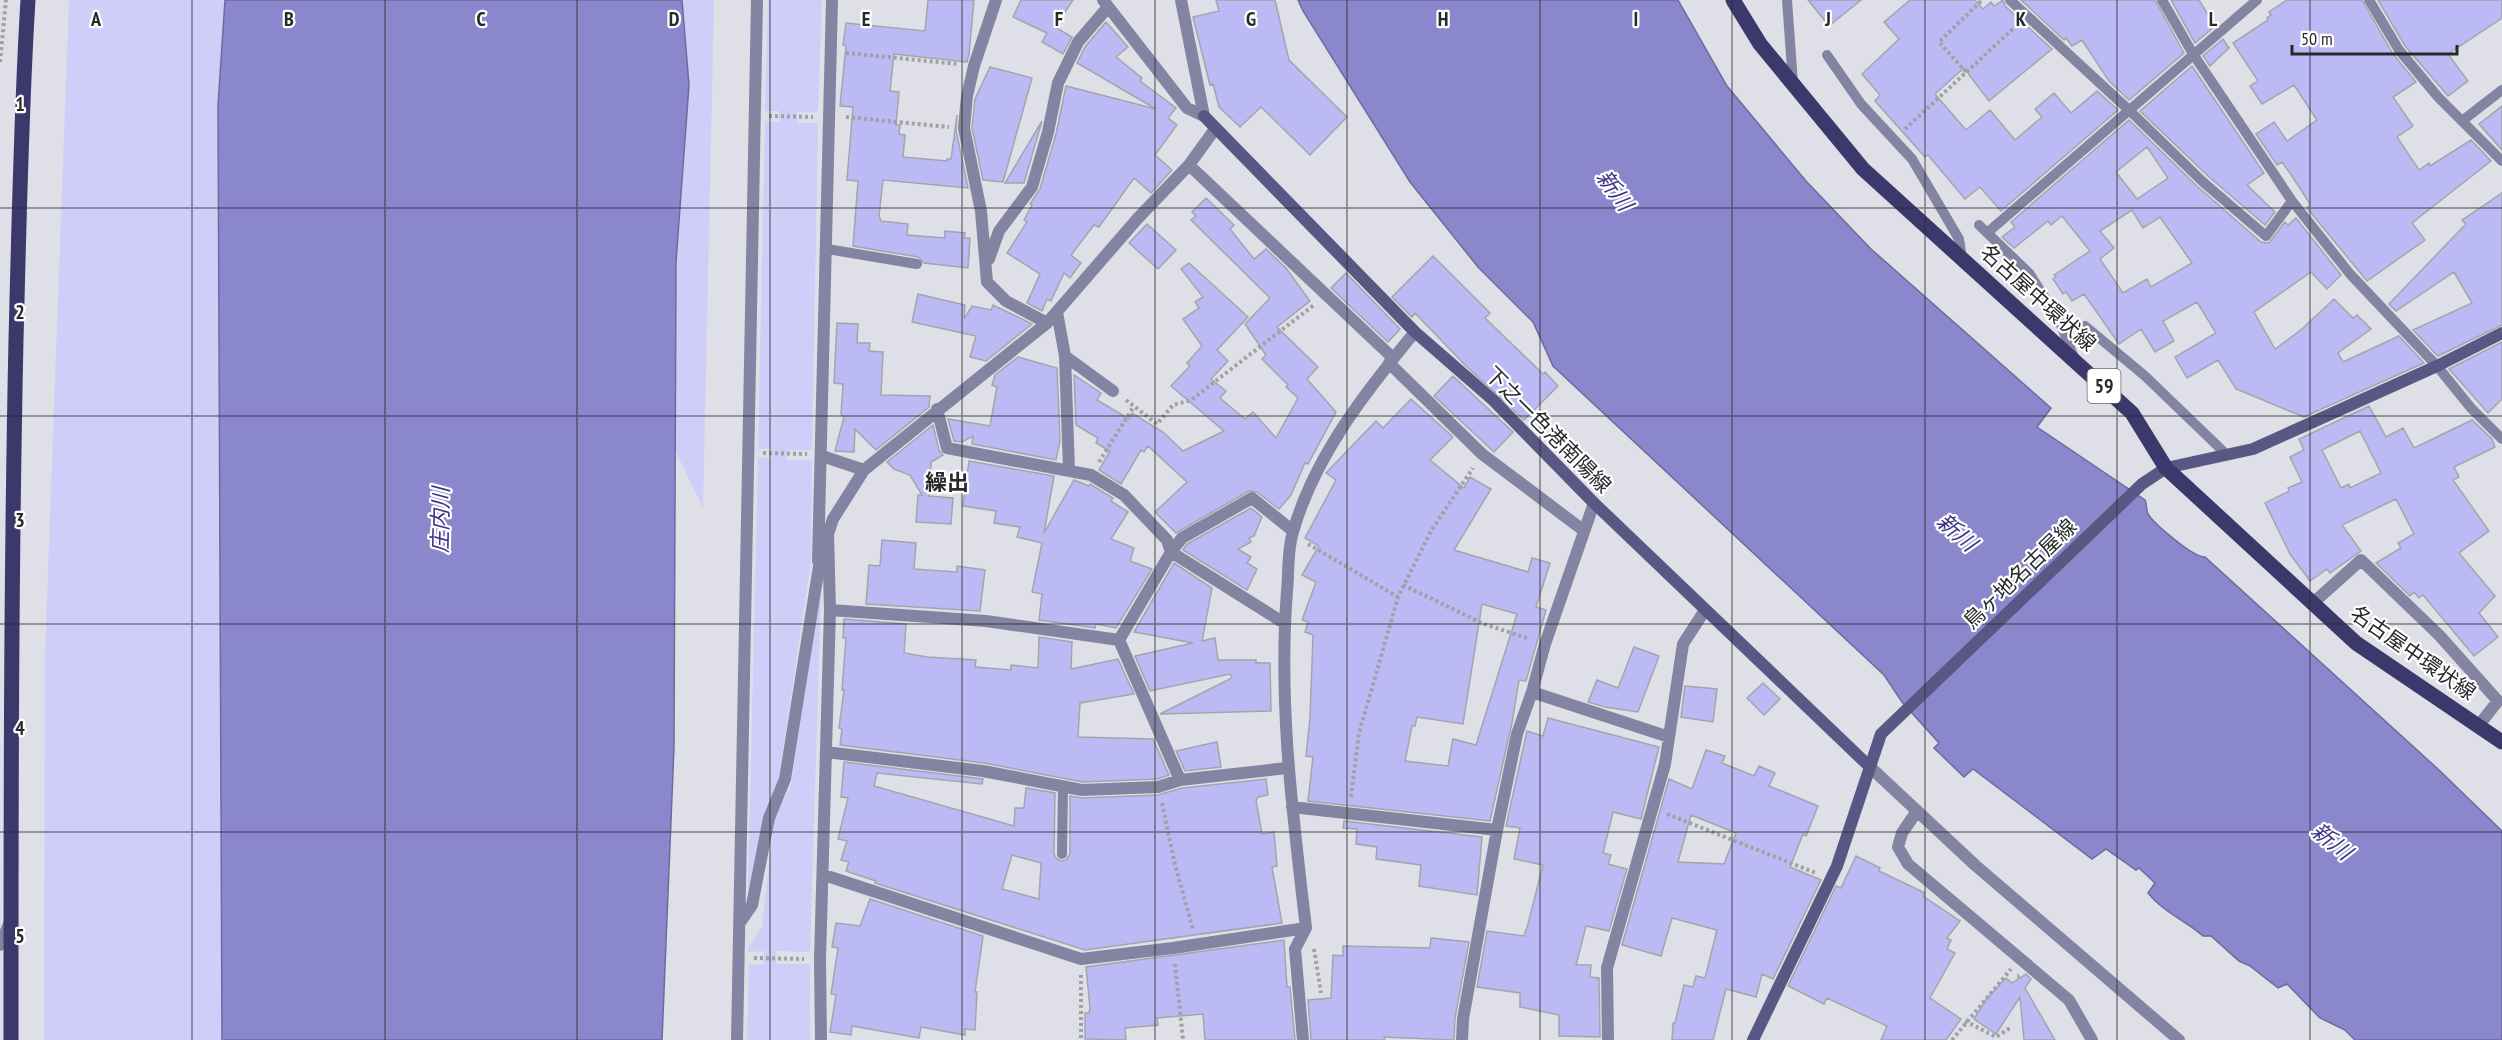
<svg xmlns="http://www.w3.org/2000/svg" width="2502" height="1040" viewBox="0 0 2502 1040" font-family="'PT Sans Narrow','Noto Sans JP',sans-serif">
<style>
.green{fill:#cecef8}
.water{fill:#8a87cd;stroke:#6d6b9d;stroke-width:1.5}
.building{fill:#bbbaf5;stroke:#a4a4ab;stroke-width:1.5;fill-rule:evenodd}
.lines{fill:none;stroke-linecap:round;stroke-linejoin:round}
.path{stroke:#a0a0a6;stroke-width:4;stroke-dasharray:3 3;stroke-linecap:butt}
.lane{stroke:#8483a2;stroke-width:10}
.street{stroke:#8483a2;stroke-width:12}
.secondary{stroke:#595783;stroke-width:12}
.primary{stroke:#3c386c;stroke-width:15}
.grid{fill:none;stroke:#29292c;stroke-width:1.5;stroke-opacity:0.55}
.labels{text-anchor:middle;stroke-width:4.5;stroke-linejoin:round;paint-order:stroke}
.shield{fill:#fff;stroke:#69696b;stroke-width:1.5}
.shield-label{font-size:20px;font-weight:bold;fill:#29292c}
.street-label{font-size:21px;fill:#29292c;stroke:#fff}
.water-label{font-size:22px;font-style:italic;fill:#3e3183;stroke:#fff}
.neighbourhood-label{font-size:22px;font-weight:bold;fill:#29292c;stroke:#fff}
.grid-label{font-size:20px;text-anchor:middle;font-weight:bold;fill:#29292c;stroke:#fff;stroke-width:4.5;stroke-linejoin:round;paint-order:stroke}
</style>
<rect width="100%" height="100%" fill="#dfdfe7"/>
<!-- green -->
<path class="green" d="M69,0H225L218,105L222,1040H44L45,654Z
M682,0H714L703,508L675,450L676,262L689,85Z
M768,0H822L818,112H797V123H818L812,450H787V460H812L811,562L779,777L764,818L751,890L748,888L758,458H771L772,449H758L765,121L779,122V111H765Z
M818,597H821L810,952L776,951V964H810V1040H747L749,965L764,964V951L748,952V948L762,927L774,820L791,785Z"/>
<!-- water -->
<path class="water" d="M225,0H682L689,85L676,262L674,747L662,1040H222L218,105Z
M1298,0H1678L1727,86L1806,181L1871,249L2051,408L2037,427L2145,500C2147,504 2146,510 2148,514C2154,524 2194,558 2205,557L2439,770L2502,831V1040H2355L2345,1030L2320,1018L2287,984L2278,988L2250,966L2239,961L2211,936H2203C2185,920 2164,913 2148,893L2155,883L2139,868L2136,870L2106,849L2092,859L1973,769L1964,777L1934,748L1939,743L1902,702L1884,675L1553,366L1533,322L1478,267L1410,182L1303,11Z"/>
<!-- building -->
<path class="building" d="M928,0H974L969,54L967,62L894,54L890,91L899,92L896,125H900L899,134L905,135L903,157L947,161V159H951L957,115L956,130L968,188L883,180L879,216L881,221L908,224L907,235L945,238V231L965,233L964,238H970L968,268L924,263L918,257L853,246L858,181L847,180L853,107L840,106L846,46L843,45L846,23L925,31Z
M1021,0H1073L1055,27L1072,37L1063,54L1042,42L1047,33L1013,17Z
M1216,0H1275L1289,60L1347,117L1310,155L1261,107L1240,127L1219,107L1213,84L1210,85L1193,17L1219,11Z
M1808,0H1861L1829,26Z
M1910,0H1975L1983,9L1991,2L1994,6L2003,0L2005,6L2052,49L1989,101L1964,68L1935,94L1966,130L1990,110L2015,140L2042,117L2035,109L2054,93L2071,113L2097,91L2118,110L2001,211L1980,187L1965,199L1928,155L1925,157L1875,101L1880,95L1862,74L1899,39L1884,22Z
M2021,0H2155L2184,53L2129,100L2109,81L2082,40L2072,46L2066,38L2064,40Z
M2171,0H2199L2215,26L2195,43Z
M2287,0H2362L2393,54L2416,82L2393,97L2413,126L2397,137L2419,170L2429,163L2430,166L2471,140L2491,161L2412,223L2425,240L2367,281L2307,208L2310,204L2292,176L2282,162L2277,165L2256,134L2274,122L2287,141L2317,120L2294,85L2262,104L2250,86L2258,81L2233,43L2268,20L2267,18L2271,15L2269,12Z
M2378,0H2502V18L2448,54L2468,81L2448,96L2405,46Z
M1106,22L1128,47L1116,57L1142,78L1140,81L1176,108L1168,118L1177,125L1155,155L1172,170L1151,193L1134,178L1099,227L1094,225L1071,255L1081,263L1070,278L1064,273L1051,301L1047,299L1042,311L1027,303L1040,274L1007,253L1027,222L1024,220L1032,205L1030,204L1040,189L1056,134L1066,86L1156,109L1077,63L1085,47Z
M2223,39L2229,48L2210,66L2203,56Z
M2192,66L2264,173L2247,185L2275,212L2265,225L2208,176L2140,111Z
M990,67L1032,78L1003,182L983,180L972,128L975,99Z
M2502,106V150L2479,124Z
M2129,120L2198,187L2261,242L2269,243L2285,222L2288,225L2296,218L2341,275L2327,289L2311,272L2254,312L2275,349L2302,329L2334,299L2353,318L2357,315L2371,329L2338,353L2343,362L2399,336L2424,363L2304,417L2236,389L2218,360L2187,378L2175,357L2216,333L2197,302L2163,321L2174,341L2155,352L2141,329L2119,344L2084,294L2072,301L2066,292L2063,294L2053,279L2056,277L2054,275L2090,251L2062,216L2051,225L2048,221L2014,248L2002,237L2015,227L2011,222ZM2147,147L2168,178L2137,199L2116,172ZM2132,210L2143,228L2160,217L2192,263L2151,287L2147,279L2123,293L2100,259L2114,248L2100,231Z
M1042,121L1024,183H1005Z
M2502,193V325L2438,356L2413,330L2472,303L2454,272L2396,311L2389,304L2466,224L2462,220Z
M1206,198L1234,225L1230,229L1254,259L1266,249L1286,268L1310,301L1277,327L1318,367L1307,379L1336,412L1308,464L1305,463L1291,495L1279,509L1257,492L1249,491L1176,533L1155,512L1187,482L1148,446L1144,452L1141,450L1121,484L1099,470L1110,451L1096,443L1098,438L1076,425L1074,375L1101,393L1097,400L1129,419L1132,413L1163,432L1183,451L1224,431L1171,386L1190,366L1187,363L1202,346L1183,319L1199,308L1195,302L1203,297L1181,269L1189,263L1248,317L1217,350L1228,361L1211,379L1226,391L1220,398L1245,419L1253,412L1276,438L1298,398L1286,387L1288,385L1262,359L1266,355L1245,324L1270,298L1191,220L1196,216L1192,212Z
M1147,224L1176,250L1158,269L1129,243Z
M1433,256L1490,313L1485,318L1543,374L1545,372L1558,386L1524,420L1465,365L1415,313L1412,317L1392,297Z
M1346,273L1400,329L1388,342L1331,288Z
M918,294L965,305L964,319L972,306L991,310L993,305L1032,324L986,361L970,357L976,336L912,322Z
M837,323L858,324L857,343H870L869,351L883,352L881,395L930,396L929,407L876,450L855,429L854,452L835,451L844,417L841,414L843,384L834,383Z
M2502,342V399L2488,413L2449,369Z
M1018,357L1057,368L1060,441L1056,460L972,444L973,436L962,442L954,441L948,419L990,426L997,387L992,385L995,375Z
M1453,376L1513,432L1494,452L1434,396Z
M1411,399L1453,437L1430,460L1464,488L1470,477L1491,489L1454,550L1528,572L1532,558L1550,563L1536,607L1546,610L1526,681L1519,680L1512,723L1490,821L1308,801L1313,757L1306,756L1310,718L1313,635L1305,632L1308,622L1302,620L1316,582L1302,575L1319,546L1305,538L1336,480L1326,473L1376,421L1383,428ZM1482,604L1517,614L1476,745L1453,739L1448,766L1405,761L1412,726H1415L1417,717L1463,724Z
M2369,406L2386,437L2403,428L2414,448L2472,420L2492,439L2495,447L2454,467L2459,477L2453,480L2489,531L2459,553L2495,596L2479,613L2498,637L2474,656L2423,595L2419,598L2414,592L2410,596L2376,563L2401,548L2398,543L2414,534L2396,499L2342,525L2361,551L2330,573L2327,569L2310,581L2290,554L2265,503L2289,491L2288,488L2302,482L2290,457L2304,450L2299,439ZM2360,431L2381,473L2350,488L2349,484L2341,488L2322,450Z
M933,425L939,450L943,455L931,462L929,496L953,498L951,524L916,522L918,495H922L910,475L894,469L887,462Z
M969,461L1054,476L1044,533L1074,480L1089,486L1090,484L1113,498L1111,501L1128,512L1111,539L1134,548L1130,561L1152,569L1116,628L1096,624L1095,628L1039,620L1042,594L1032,592L1042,543L1017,537L1020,527L994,523L996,511L963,506Z
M1251,508L1262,517L1254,536L1249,538L1251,542L1238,549L1251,557L1247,563L1257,569L1247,590L1183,550L1187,544Z
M882,540L916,543L914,569L957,572V566L985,570L980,611L866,604L869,565L880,566Z
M1174,563L1212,588L1202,641L1215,638L1218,660H1256V663H1270L1271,711L1160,714L1232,678L1230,674L1150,691L1135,656L1193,643L1134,632Z
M844,619L906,624L904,653L927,657L976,660L975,667L1011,670V665L1038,668L1039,637L1072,642L1071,669L1118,659L1134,694L1080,703L1078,737L1153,739L1169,775L1157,779L1083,782L984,763L840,745L842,729L839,728L844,690H842L846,638H843Z
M1634,647L1659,656L1638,712L1605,707L1588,702L1597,680L1618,688Z
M1763,683L1780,699L1764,715L1747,698Z
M1685,686L1717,689L1713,722L1681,717Z
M1548,718L1659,747L1641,819L1613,812L1603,853L1611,855L1608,864L1627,869L1609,931L1586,926L1576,965H1591L1590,977L1599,978L1600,1037L1559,1036V1015L1520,1007V993L1477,987L1487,931L1524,936L1528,924L1543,865L1514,859L1520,828L1506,826L1527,731L1543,736Z
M1217,742L1221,767L1185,771L1176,751Z
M1706,750L1725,756L1722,763L1754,776L1759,766L1775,773L1769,786L1818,806L1806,836L1803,834L1790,867L1821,880L1773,979L1762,974L1756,997L1726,989L1713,1040H1672L1673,1023H1675L1684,985L1693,987L1696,976L1705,978L1717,930L1672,918L1661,956L1622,945L1669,779L1692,789ZM1691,815L1736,833L1724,864L1678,862Z
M844,762L983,779L982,784L877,773L874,786L1014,826L1015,808H1024L1026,788L1055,793L1054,854L1056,858L1061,861L1066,860L1070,854V796L1082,798L1158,795L1182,788L1266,779L1268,795L1258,797L1256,800L1262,834L1274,832L1277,866L1272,867L1282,923L1085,950L875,883L876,881L846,871L849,862L841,860L847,841L838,839L848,798L841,797ZM1012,855L1041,863L1039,899L1002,889Z
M1344,821L1482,837L1477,895L1419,886L1421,865L1376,859L1377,847L1356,844L1357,829L1343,828Z
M1856,856L1880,868L1879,871L1925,893L1923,896L1960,921L1947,938L1951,940L1947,949L1955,953L1930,998L1961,1019L1946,1040H1881L1887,1026L1827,998L1824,1004L1788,986L1836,886L1841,888Z
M870,899L983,936L975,992H977L975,1030L965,1029V1035L921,1027L919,1038L852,1026L851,1035L830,1032L836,995L831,994L838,948L832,947L836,923L860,926Z
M1431,938L1469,942L1455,1018L1454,1040L1384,1037L1385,1040H1311L1308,1000L1331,998L1333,955L1343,956V946L1430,948Z
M1284,940L1287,987H1290L1295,1040H1205L1203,1014L1157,1018L1158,1025L1125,1028L1126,1040L1085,1039V1013H1089L1090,1008L1086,967Z
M2026,974L2031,979L2025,988L2055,1040H2024L2020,997L1996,1034L1974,1019L1987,998L2006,978L2012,983L2018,979V975L2020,978Z"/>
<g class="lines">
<!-- path -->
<path class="path" d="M846,53L958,64
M0,62L6,0
M1966,72L1939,42L1982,0
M769,116L813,117
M846,117L949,127
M1905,129L2016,26
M1126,400L1157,424L1173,405L1191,400L1314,305
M763,453L807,454
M1099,462L1134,406
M1308,544L1398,597
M1403,585L1484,624L1530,639
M1351,797L1359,733L1398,597L1431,531L1473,468
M1162,803L1175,865L1193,929
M1667,814L1816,873
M1314,949L1321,993
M754,958L804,959
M1175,964L1183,1040
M1081,975V1040
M1965,1021L1996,1037L2010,1028
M1952,1040L2011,969"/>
<!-- lane -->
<path class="lane" d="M1787,0L1793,83
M2010,0L2130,111L2203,182L2266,236L2292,201
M2162,0L2193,54L2292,201L2350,274L2437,366L2471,408L2502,439
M2369,0L2399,50L2438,97L2502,161
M1827,55L1861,104L1912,159L1959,239L1962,258
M2462,121L2502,90
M1979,225L2029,273L2059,320L2075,360
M1987,233L2257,0
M827,249L917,264
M2085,326L2145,376L2226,454
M1062,854L1063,786"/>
<!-- street -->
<path class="street" d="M996,0L974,66L967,96L964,128L981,211L987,282L1006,301L1047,323
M1103,0L1187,108L1204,116
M1181,0L1204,116
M1189,165L1393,358
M989,259L999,231L1032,187L1048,132L1058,83L1078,42L1108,7
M1057,312L1065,356L1069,470
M1065,356L1113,391
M1389,363L1482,454L1583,530
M937,409L947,448L1091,475L1124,495L1167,540L1171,552L1284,623
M822,456L864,470
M818,561L832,0
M2313,603L2361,560L2439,635L2498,701L2479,725
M830,610L986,621L1119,640
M1532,692L1669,737
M826,752L983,771L1082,790L1158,787L1180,780L1287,768
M1870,767L1975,865L2179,1040
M1180,780L1119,640L1171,552L1182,538L1252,498L1293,531
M1292,807L1497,830
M1917,811L1902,833L1898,847L1908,864L2069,1000L2092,1040
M824,875L1081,959L1173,948L1306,928
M741,921L752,905L769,818L785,779L821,554
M0,945L9,924
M737,1040L757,0
M821,1040L820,959L830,610L828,534L833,519L864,470L1047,323L1138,218L1189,165L1215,129
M1303,1040L1295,949L1306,928C1293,816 1278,704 1287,591C1289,573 1287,551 1293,532C1314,457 1366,391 1415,332
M1462,1040L1463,1019L1497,830L1517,734L1532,692L1545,644L1594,503
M1608,1040L1607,968L1665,764L1683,644L1705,610"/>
<!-- secondary -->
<path class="secondary" d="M1204,116L1415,332L1493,400L1594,503L1870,767
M1753,1040L1837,866L1881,734L2142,484L2166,468L2253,449L2437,366L2502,333"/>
<!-- primary -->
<path class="primary" d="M1733,0L1760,44L1863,169L2132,413L2166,468L2356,643L2502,742
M11,1040C11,806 11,573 16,340C19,226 21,113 28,0"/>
</g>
<!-- grid -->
<path class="grid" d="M192,0V1040M385,0V1040M577,0V1040M770,0V1040M962,0V1040M1155,0V1040M1347,0V1040M1540,0V1040M1732,0V1040M1925,0V1040M2117,0V1040M2310,0V1040M0,208H2502M0,416H2502M0,624H2502M0,832H2502"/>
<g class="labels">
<!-- shield labels -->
<rect class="shield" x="2087.5" y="369" width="33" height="34" rx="4.5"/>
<g class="shield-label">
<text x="2104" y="393">59</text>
</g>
<!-- street labels -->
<g class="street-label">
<text transform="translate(2038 298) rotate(42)" y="7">名古屋中環状線</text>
<text transform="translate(1548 430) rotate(45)" y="7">下之一色港南陽線</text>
<text transform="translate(2020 574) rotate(-44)" y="7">鳥ヶ地名古屋線</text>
<text transform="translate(2413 653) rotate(35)" y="7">名古屋中環状線</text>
</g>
<!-- water labels -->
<g class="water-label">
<text transform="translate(1615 190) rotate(54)" y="8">新川</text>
<text transform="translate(440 520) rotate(-89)" y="8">庄内川</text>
<text transform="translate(1957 532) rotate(41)" y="8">新川</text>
<text transform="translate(2332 841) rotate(39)" y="8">新川</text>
</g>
<!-- neighbourhood labels -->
<g class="neighbourhood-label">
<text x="947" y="490">繰出</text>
</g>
</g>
<g class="grid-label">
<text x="96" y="26">A</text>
<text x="289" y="26">B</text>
<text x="481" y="26">C</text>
<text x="674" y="26">D</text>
<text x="866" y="26">E</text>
<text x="1059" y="26">F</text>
<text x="1251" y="26">G</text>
<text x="1443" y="26">H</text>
<text x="1636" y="26">I</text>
<text x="1828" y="26">J</text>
<text x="2021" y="26">K</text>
<text x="2213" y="26">L</text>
<text x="20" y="111">1</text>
<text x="20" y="319">2</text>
<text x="20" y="527">3</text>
<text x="20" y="735">4</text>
<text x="20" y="943">5</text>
</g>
<!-- scale -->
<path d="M2292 45v9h165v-9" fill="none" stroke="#29292c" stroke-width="3"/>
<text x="2301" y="45" font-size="18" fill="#29292c" stroke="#ffffff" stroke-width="4.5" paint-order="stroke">50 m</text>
</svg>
